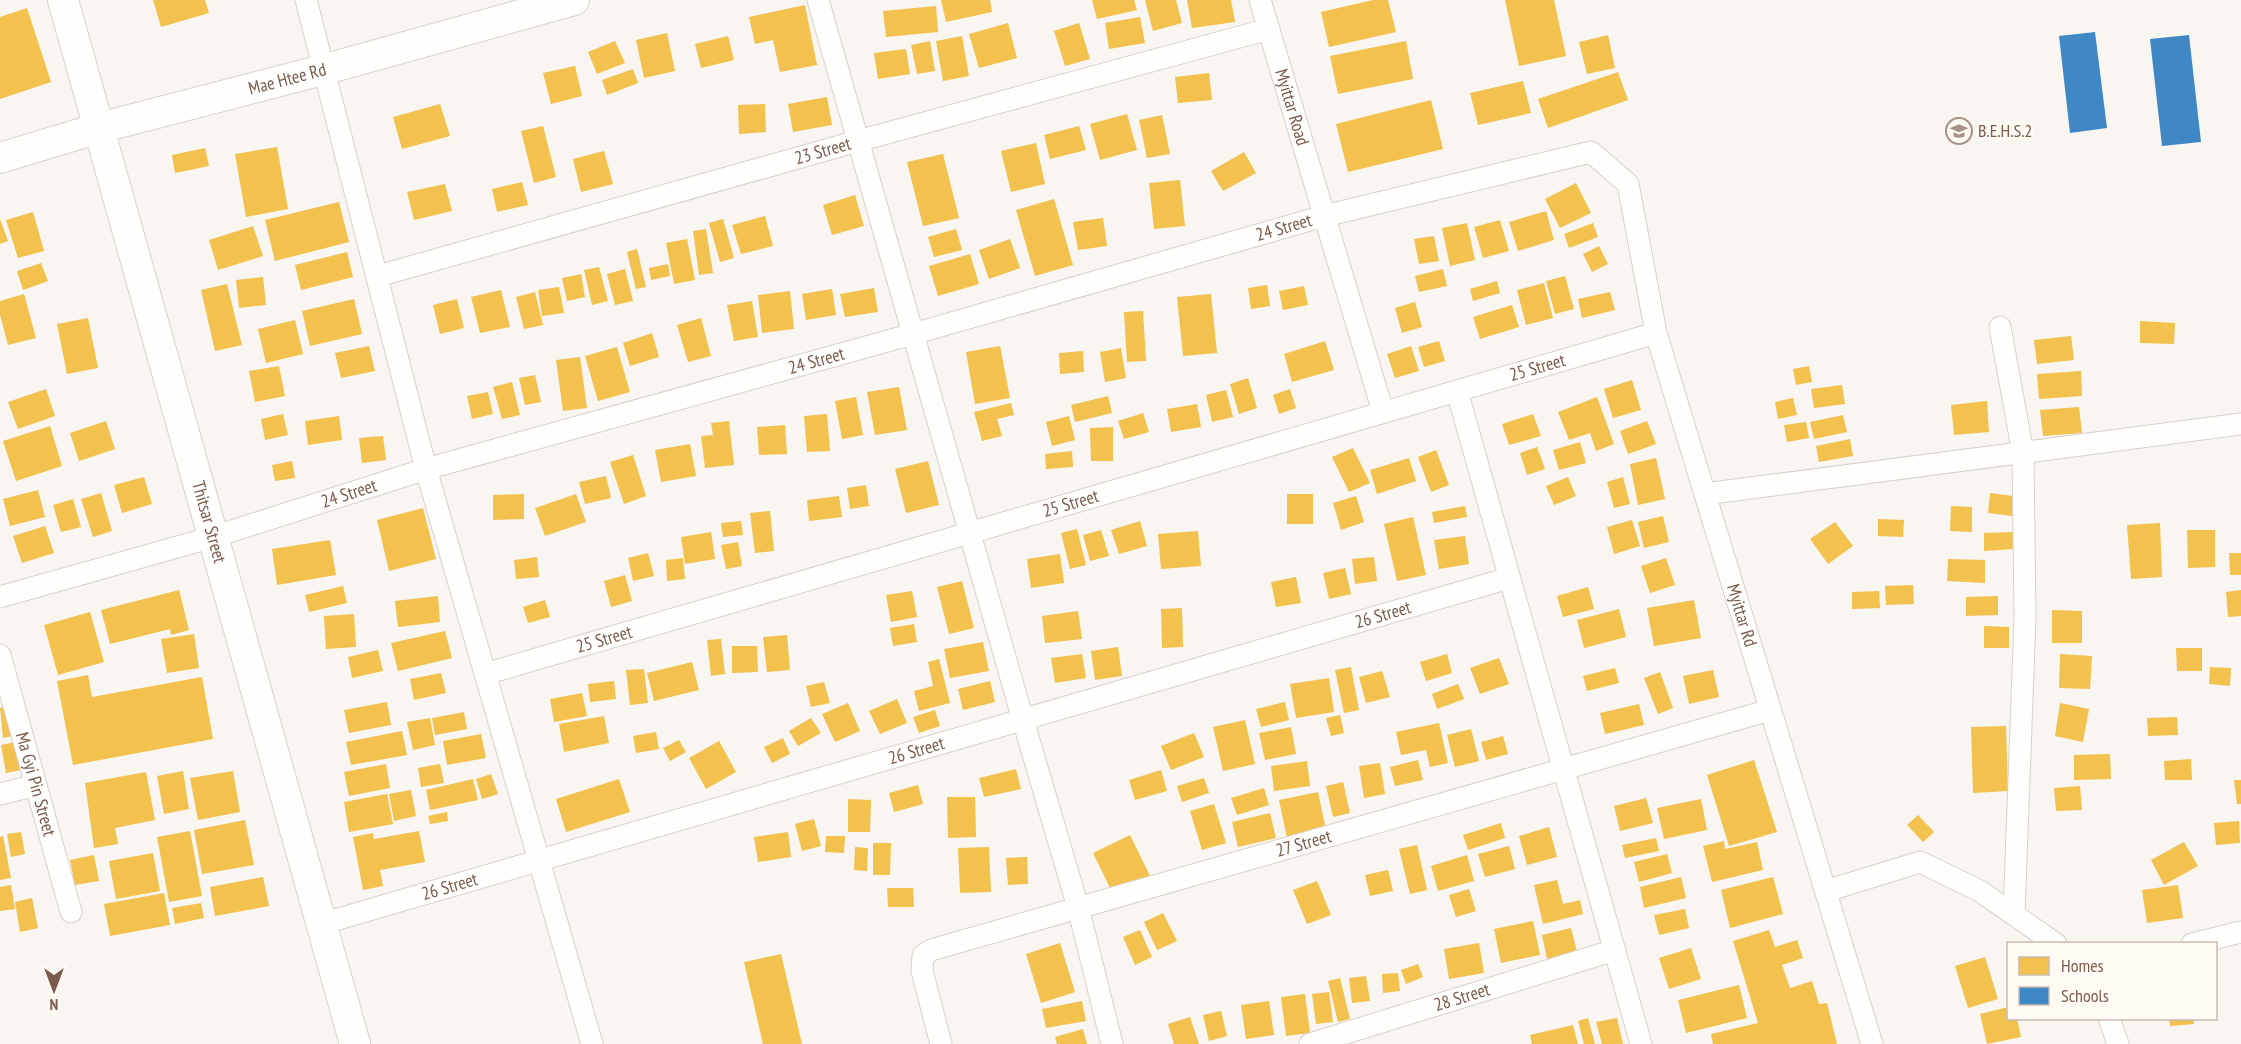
<svg xmlns="http://www.w3.org/2000/svg" width="2241" height="1044" viewBox="0 0 2241 1044" font-family="'PT Sans Narrow',sans-serif">
<style>
.homes{fill:#f2c14e}
.schools{fill:#3f88c5}
.lines{fill:none;stroke-linecap:round;stroke-linejoin:round}
.street-casing{stroke:#d7d1cb;stroke-width:23}
.secondary-casing{stroke:#d9d2cb;stroke-width:32}
.street{stroke:#fefefd;stroke-width:21}
.secondary{stroke:#fefefd;stroke-width:30}
.labels{text-anchor:middle;stroke-width:6;stroke-linejoin:round;paint-order:stroke}
.street-label{font-size:18px;fill:#7a5c4d;stroke:#fffaf3}
.poi-label{font-size:18px;fill:#7a5c4d;stroke:#fffaf3;text-anchor:start}
</style>
<rect width="100%" height="100%" fill="#f9f5f0"/>
<!-- homes -->
<path class="homes" d="M153,0H205L209,13L161,27Z
M941,0H990L992,12L946,22Z
M1092,0H1134L1137,10L1097,19Z
M1145,0H1176L1182,23L1153,31Z
M1187,0H1231L1235,22L1192,28Z
M1373,0H1388L1396,32L1329,47L1321,12Z
M1505,0H1554L1566,56L1519,66Z
M805,5L817,65L780,72L773,40L755,44L749,17Z
M936,6L938,32L886,37L883,11Z
M27,8L51,82L0,99V17Z
M1140,17L1145,43L1109,49L1105,23Z
M1008,23L1017,58L979,68L969,34Z
M1079,23L1090,59L1065,66L1054,31Z
M667,33L675,71L644,78L636,40Z
M1608,35L1615,68L1587,74L1579,42Z
M728,36L734,60L701,68L695,44Z
M962,36L969,76L943,81L936,41Z
M615,41L625,63L597,74L588,52Z
M930,41L935,71L917,74L911,45Z
M1406,41L1413,79L1338,94L1330,56Z
M906,49L910,74L878,79L874,53Z
M575,66L582,96L551,104L543,73Z
M633,69L638,83L607,95L602,80Z
M1618,72L1628,100L1548,128L1538,99Z
M1209,73L1212,100L1178,103L1175,77Z
M1523,81L1531,113L1478,125L1470,93Z
M827,97L832,125L793,132L788,104Z
M1431,100L1443,149L1348,172L1336,124Z
M440,104L450,136L402,149L393,117Z
M765,104L766,132L739,134L738,105Z
M1127,114L1137,150L1100,160L1090,124Z
M1162,115L1170,154L1147,158L1139,120Z
M543,126L556,177L534,183L521,131Z
M1079,126L1086,150L1050,159L1044,135Z
M1036,143L1045,184L1011,192L1001,151Z
M277,147L288,209L246,217L235,154Z
M205,148L209,166L175,173L172,155Z
M604,151L613,184L581,192L573,159Z
M1244,152L1256,173L1223,191L1211,171Z
M943,154L959,218L923,226L907,162Z
M1180,180L1185,226L1154,229L1149,183Z
M522,182L528,205L497,212L492,189Z
M1576,183L1591,213L1560,228L1545,199Z
M445,184L452,211L414,220L407,192Z
M855,195L864,226L832,235L823,205Z
M1054,199L1073,265L1035,276L1016,210Z
M339,202L349,242L275,261L265,220Z
M1546,211L1554,240L1518,251L1509,222Z
M33,212L44,251L18,258L6,220Z
M765,216L773,246L741,254L732,225Z
M1103,218L1107,246L1078,250L1073,222Z
M0,219L8,241L0,244Z
M723,219L734,258L720,262L709,223Z
M1500,220L1509,251L1483,258L1474,227Z
M1467,223L1475,260L1450,266L1442,228Z
M1593,223L1598,237L1569,248L1564,234Z
M253,226L263,256L218,270L209,240Z
M706,229L713,273L699,275L693,231Z
M956,229L962,250L934,257L928,237Z
M1434,236L1439,261L1419,264L1414,239Z
M687,239L695,280L674,284L666,243Z
M1010,239L1020,268L989,279L979,250Z
M1599,246L1608,264L1592,272L1583,254Z
M637,249L646,287L636,289L627,252Z
M347,252L353,277L301,290L295,265Z
M970,254L979,284L938,296L929,266Z
M41,263L48,281L23,290L17,271Z
M668,264L670,276L651,280L649,268Z
M599,267L608,301L592,305L584,270Z
M625,269L633,301L615,305L607,274Z
M1443,269L1447,286L1419,292L1415,276Z
M581,274L585,297L567,301L562,278Z
M1565,276L1574,309L1555,314L1546,281Z
M263,277L266,305L239,308L236,280Z
M1497,281L1500,293L1473,301L1470,289Z
M1544,283L1553,318L1526,325L1517,290Z
M227,284L242,345L215,351L201,290Z
M1267,285L1270,306L1251,309L1248,288Z
M1304,286L1308,305L1283,310L1279,291Z
M559,287L564,313L542,316L538,290Z
M874,288L878,312L845,317L840,294Z
M832,289L836,315L806,320L802,294Z
M501,290L510,327L480,333L471,297Z
M790,291L794,329L762,333L758,295Z
M535,292L543,325L524,329L516,297Z
M1610,292L1615,310L1582,318L1578,299Z
M24,294L36,338L8,345L0,315V301Z
M1211,294L1217,353L1183,356L1177,297Z
M354,299L362,334L310,346L302,311Z
M457,299L464,328L440,334L433,305Z
M752,301L758,337L734,341L727,305Z
M1415,302L1422,327L1402,333L1395,308Z
M1512,305L1519,327L1480,339L1473,317Z
M1143,311L1146,361L1127,362L1124,312Z
M88,318L98,368L67,374L57,324Z
M701,318L711,356L688,362L677,325Z
M295,320L303,354L266,363L258,329Z
M2140,321L2175,323L2174,344L2140,343Z
M652,333L659,357L630,366L623,343Z
M2071,336L2074,360L2037,364L2034,340Z
M1325,341L1334,370L1292,382L1284,354Z
M1439,341L1445,361L1424,367L1418,347Z
M369,346L375,371L341,378L335,353Z
M1000,346L1010,398L975,404L966,352Z
M1411,346L1419,371L1395,378L1387,354Z
M617,347L630,392L598,401L585,356Z
M1121,348L1126,378L1105,382L1100,352Z
M1083,351L1084,372L1060,374L1059,353Z
M580,357L587,408L563,411L556,360Z
M279,366L285,396L255,402L249,371Z
M1809,366L1812,382L1796,385L1793,369Z
M2081,371L2082,396L2039,399L2037,374Z
M535,375L541,402L525,405L519,378Z
M1248,378L1257,408L1239,414L1230,384Z
M1632,380L1641,410L1613,418L1604,389Z
M512,382L520,415L502,419L493,387Z
M1842,385L1845,404L1814,408L1811,389Z
M899,387L907,430L875,435L867,392Z
M46,389L55,416L18,429L8,402Z
M1290,389L1296,408L1279,414L1273,395Z
M1226,390L1233,417L1212,422L1206,395Z
M488,392L493,414L472,419L467,396Z
M1108,396L1112,413L1075,422L1071,405Z
M856,397L863,435L842,439L835,401Z
M1597,397L1614,444L1596,451L1590,433L1569,440L1558,412Z
M1793,398L1797,415L1778,419L1775,402Z
M1987,401L1989,432L1954,435L1951,405Z
M1011,403L1014,415L997,419L1002,436L982,441L974,412Z
M1197,404L1201,427L1171,432L1167,409Z
M2079,407L2082,433L2043,436L2040,410Z
M1143,413L1149,432L1124,439L1118,421Z
M283,414L288,435L265,440L261,419Z
M827,414L830,451L807,452L804,416Z
M1533,414L1541,436L1509,445L1502,424Z
M1843,415L1847,432L1814,439L1810,422Z
M339,416L342,440L308,445L305,421Z
M1069,416L1075,440L1052,446L1046,422Z
M106,421L115,449L79,461L70,433Z
M729,421L734,465L705,468L701,436L713,435L711,423Z
M1647,421L1656,444L1628,454L1620,431Z
M1806,422L1809,438L1787,442L1784,425Z
M785,425L787,454L759,455L757,427Z
M50,426L62,466L16,481L3,441Z
M1113,427V461H1091L1090,428Z
M383,436L386,460L362,463L359,438Z
M1850,439L1853,456L1819,462L1816,446Z
M1580,442L1586,463L1559,470L1553,450Z
M690,444L696,476L661,482L655,450Z
M1537,447L1545,469L1527,475L1520,453Z
M1353,448L1370,483L1349,492L1332,457Z
M1436,450L1449,485L1431,492L1418,457Z
M1072,451L1073,467L1046,469L1045,454Z
M633,455L646,496L624,504L610,462Z
M1409,458L1416,481L1377,494L1370,470Z
M1656,458L1665,499L1638,505L1630,464Z
M292,461L295,478L275,481L272,465Z
M928,461L939,505L906,513L895,469Z
M606,476L611,498L585,504L579,482Z
M144,477L152,504L122,513L114,485Z
M1568,477L1576,496L1554,505L1546,486Z
M1623,477L1630,504L1614,508L1607,482Z
M866,485L869,506L850,509L847,488Z
M38,490L45,517L10,526L3,499Z
M101,493L112,531L93,537L81,499Z
M1990,493L2013,496L2012,516L1988,513Z
M524,494V519L493,520V495Z
M576,494L586,522L545,536L535,508Z
M1287,494H1313V524H1287Z
M839,496L842,517L809,521L807,500Z
M1356,496L1364,522L1341,530L1333,503Z
M73,499L81,527L61,532L53,505Z
M1465,506L1467,517L1434,523L1432,512Z
M1951,506L1972,507V532L1950,531Z
M423,508L436,559L389,571L377,520Z
M770,511L774,551L755,553L750,513Z
M1663,516L1669,542L1644,548L1638,522Z
M1413,517L1426,575L1397,581L1384,524Z
M1878,519L1904,520L1903,537L1878,536Z
M1632,520L1640,546L1614,554L1607,527Z
M741,521L743,535L723,537L721,523Z
M1140,521L1147,546L1119,554L1111,530Z
M1835,522L1853,546L1828,564L1810,539Z
M2160,523L2162,577L2131,579L2127,525Z
M45,526L54,553L22,563L13,536Z
M1077,529L1086,565L1070,569L1061,533Z
M1101,530L1109,556L1090,561L1083,535Z
M2187,530H2215V567L2188,568Z
M1198,531L1201,566L1161,569L1158,534Z
M711,532L715,559L685,564L681,537Z
M2014,532V549L1984,551V533Z
M1465,536L1469,564L1439,569L1434,540Z
M330,540L336,575L277,585L272,549Z
M738,542L742,566L726,569L721,545Z
M648,553L654,576L633,581L628,558Z
M2229,553H2241V575H2230Z
M1060,554L1064,583L1031,588L1027,559Z
M537,557L539,577L516,579L514,560Z
M1374,557L1377,581L1355,584L1352,559Z
M683,558L685,579L667,581L666,560Z
M1666,558L1675,585L1650,593L1641,566Z
M1948,559L1985,560V583L1947,581Z
M1345,568L1351,594L1329,599L1323,573Z
M625,575L632,601L611,607L604,581Z
M1296,577L1301,603L1276,607L1271,582Z
M962,581L974,628L949,634L937,587Z
M1913,585L1914,604L1886,605L1885,586Z
M343,586L347,603L309,612L305,595Z
M1588,587L1594,609L1563,617L1557,596Z
M179,590L189,630L171,635L170,629L110,644L101,610Z
M2241,590V616L2228,617L2226,592Z
M912,591L917,617L891,622L886,595Z
M1879,591L1880,608L1852,609V592Z
M438,596L440,622L398,627L395,601Z
M1998,596V615L1966,616V597Z
M545,600L550,617L528,623L523,607Z
M1694,600L1701,638L1654,646L1647,608Z
M1182,608L1183,647L1162,648L1161,609Z
M1619,609L1626,637L1584,648L1577,620Z
M2052,610L2082,611V643H2052Z
M1078,611L1082,639L1045,643L1042,616Z
M90,612L104,662L58,675L44,625Z
M354,614L356,647L326,649L324,616Z
M914,624L917,642L893,646L890,628Z
M1984,626L2009,627V648H1984Z
M445,631L452,658L398,671L391,643Z
M194,634L199,668L167,673L161,639Z
M787,635L790,670L767,672L763,637Z
M721,639L725,674L711,676L707,640Z
M983,642L989,671L950,678L944,649Z
M732,646H757L758,672L732,673Z
M1118,647L1122,676L1095,680L1091,651Z
M2176,648H2202V671H2177Z
M378,650L383,671L352,678L348,657Z
M1082,654L1086,678L1055,683L1051,658Z
M1447,654L1452,673L1426,681L1420,662Z
M2060,654L2092,656L2090,689L2059,688Z
M1499,658L1509,684L1480,694L1470,668Z
M939,659L950,703L919,711L914,691L933,686L928,662Z
M692,662L699,690L654,701L647,673Z
M1351,667L1359,710L1344,713L1335,670Z
M2210,667L2231,668L2230,686L2209,684Z
M1615,668L1619,683L1587,691L1583,676Z
M644,669L648,703L630,705L626,670Z
M1713,670L1719,697L1689,704L1683,676Z
M1382,671L1390,697L1366,703L1359,677Z
M1660,672L1673,708L1658,714L1644,678Z
M441,673L446,693L414,700L410,679Z
M88,675L92,697L202,677L213,739L73,765L57,681Z
M1329,678L1334,712L1296,718L1290,684Z
M614,681L616,699L590,702L588,684Z
M990,681L995,702L963,710L958,689Z
M824,682L830,703L811,707L806,686Z
M1458,684L1464,699L1437,709L1432,694Z
M582,693L587,716L554,722L550,699Z
M897,699L907,723L880,734L869,711Z
M387,702L391,725L349,733L344,710Z
M1285,702L1289,720L1261,727L1256,709Z
M848,703L860,731L835,742L822,714Z
M2060,703L2089,709L2083,742L2055,736Z
M1639,704L1644,725L1605,734L1600,713Z
M7,706L13,736L3,738L0,708Z
M935,710L940,726L919,733L913,717Z
M464,712L467,729L435,735L432,718Z
M1340,715L1344,733L1331,736L1326,718Z
M604,716L609,743L564,752L559,724Z
M2177,717L2178,735L2148,736L2147,718Z
M430,718L435,745L413,750L407,722Z
M811,718L821,733L798,746L789,731Z
M1245,720L1255,764L1223,771L1213,727Z
M1439,723L1448,763L1430,767L1426,750L1401,755L1396,732Z
M2006,726L2008,791L1973,793L1971,727Z
M1291,727L1296,754L1265,760L1259,733Z
M1471,729L1479,761L1455,767L1447,735Z
M402,731L407,755L351,765L346,742Z
M656,732L659,749L636,753L633,736Z
M1194,733L1204,757L1171,770L1161,746Z
M481,734L486,758L447,765L443,741Z
M1503,736L1508,754L1486,760L1481,742Z
M783,738L790,754L772,763L764,747Z
M679,740L686,752L670,761L663,748Z
M719,741L736,772L706,789L689,758Z
M15,742L21,770L6,773L1,745Z
M2110,754L2111,779L2074,780V755Z
M2191,759L2192,780H2165L2164,761Z
M1418,760L1423,780L1395,786L1390,767Z
M1754,760L1777,832L1729,846L1707,775Z
M1307,761L1310,786L1274,791L1271,766Z
M1380,763L1385,794L1364,798L1359,766Z
M386,764L390,788L349,796L344,772Z
M440,764L444,783L421,787L418,768Z
M1016,769L1021,789L984,797L979,778Z
M1161,770L1167,791L1135,800L1129,780Z
M183,771L189,809L164,814L157,776Z
M233,771L240,812L198,820L190,778Z
M146,772L155,820L115,828L118,844L94,848L85,783Z
M491,774L498,794L482,799L476,779Z
M1204,778L1209,793L1182,802L1177,786Z
M473,779L478,800L430,810L426,790Z
M619,779L630,812L566,832L556,799Z
M2234,780H2241V804H2237Z
M1343,782L1350,813L1333,817L1326,786Z
M918,785L923,804L894,812L889,793Z
M2080,786L2082,810L2056,811L2054,788Z
M1264,788L1269,805L1237,815L1231,798Z
M411,790L416,816L394,821L389,794Z
M1318,792L1326,830L1287,838L1279,800Z
M387,794L393,824L349,832L344,802Z
M947,797H975L976,837L948,838Z
M1646,798L1653,823L1620,831L1614,806Z
M848,799L871,800L870,832H848Z
M1701,799L1707,830L1664,839L1657,808Z
M1214,804L1226,843L1202,850L1190,811Z
M447,812L448,821L430,824L428,816Z
M1270,813L1276,838L1238,847L1232,822Z
M1918,815L1934,832L1923,842L1907,825Z
M814,819L821,846L802,851L795,824Z
M245,820L254,865L202,874L194,830Z
M2239,821L2240,843L2216,845L2214,823Z
M1501,823L1505,838L1468,850L1463,835Z
M1549,827L1557,857L1527,865L1519,836Z
M190,831L202,896L169,902L157,837Z
M419,831L425,862L380,870L383,886L363,890L353,837L373,833L374,839Z
M21,832L25,854L11,857L7,834Z
M788,832L791,857L758,862L754,837Z
M1130,835L1150,876L1113,894L1093,853Z
M3,836L11,878L0,880V837Z
M826,836H845L844,853L825,852Z
M1656,838L1659,851L1625,858L1622,845Z
M1724,841L1725,849L1757,842L1763,870L1712,882L1703,846Z
M2184,842L2198,866L2164,885L2151,860Z
M873,843H891L890,875H873Z
M1417,845L1427,890L1410,894L1399,849Z
M1509,846L1515,869L1485,877L1478,854Z
M855,847L868,848L867,871L854,870Z
M989,847L991,892L960,893L958,848Z
M153,853L160,891L116,899L109,861Z
M1667,854L1672,873L1639,882L1634,862Z
M94,855L99,881L75,885L70,860Z
M1467,855L1474,881L1438,891L1431,866Z
M1027,857L1028,884L1008,885L1006,858Z
M1388,870L1393,891L1370,896L1365,875Z
M263,877L269,906L215,916L210,887Z
M1681,877L1686,898L1644,908L1640,887Z
M1773,877L1783,914L1730,928L1721,890Z
M1557,880L1563,904L1580,900L1583,914L1543,924L1534,885Z
M1317,881L1331,915L1307,924L1293,890Z
M11,885L15,909L0,911V887Z
M2178,885L2183,918L2147,923L2142,890Z
M887,888H913L914,907H888Z
M1469,889L1476,911L1456,917L1449,895Z
M164,893L170,925L110,936L104,904Z
M32,898L38,928L20,932L15,902Z
M201,903L204,918L175,924L172,908Z
M1685,909L1689,928L1659,935L1654,915Z
M1163,913L1177,941L1157,950L1144,922Z
M1533,921L1540,955L1501,963L1494,929Z
M1571,928L1577,952L1547,959L1542,935Z
M1140,930L1152,957L1135,965L1123,937Z
M1769,930L1775,947L1797,940L1803,958L1782,965L1790,988L1812,981L1819,1004L1827,1003L1837,1044H1713L1711,1034L1758,1023L1733,941Z
M1060,943L1075,992L1041,1003L1026,954Z
M1479,943L1484,973L1449,979L1444,949Z
M1691,948L1701,979L1669,989L1659,958Z
M781,954L802,1044H763L744,962Z
M1985,957L1998,999L1968,1008L1955,966Z
M1418,964L1423,977L1406,984L1401,970Z
M1398,973L1400,991L1383,993L1382,974Z
M1366,976L1370,1001L1352,1003L1349,978Z
M1340,978L1350,1019L1338,1022L1328,981Z
M1739,985L1747,1018L1686,1033L1678,1000Z
M1329,992L1333,1022L1316,1024L1312,994Z
M1305,994L1310,1033L1286,1036L1281,997Z
M1082,1001L1086,1021L1046,1028L1042,1009Z
M1269,1001L1274,1035L1246,1039L1241,1005Z
M2008,1007V1018H2017L2021,1037L1987,1044L1980,1014Z
M1221,1011L1227,1036L1209,1041L1203,1015Z
M1190,1017L1199,1044H1174L1168,1024Z
M1588,1018L1595,1044H1584L1578,1021Z
M1617,1018L1623,1044H1602L1596,1022Z
M2169,1018H2194V1024L2170,1026Z
M1573,1025L1578,1044H1532L1530,1035Z
M1083,1029L1087,1044H1057L1055,1037Z"/>
<!-- schools -->
<path class="schools" d="M2095,32L2107,128L2070,133L2059,36Z
M2189,35L2201,142L2162,146L2150,39Z"/>
<g class="lines">
<defs>
<g id="street">
<path d="M306,0L426,469L592,1044"/>
<path d="M818,0L1023,720L1078,907L1112,1044"/>
<path id="s1" d="M1260,0L1383,412"/>
<path id="s2" d="M378,276L858,141L1269,29"/>
<path d="M2000,327L2023,453L2025,618L2014,914"/>
<path d="M1457,391L1641,1044"/>
<path d="M1705,494L2241,424"/>
<path id="s3" d="M0,597L213,537L426,469L913,334L1324,216L1591,152L1628,184L1656,333L1872,1044"/>
<path id="s4" d="M0,655L71,912"/>
<path id="s5" d="M485,674L1656,333"/>
<path d="M0,794L36,785"/>
<path d="M1826,891L1920,862L1980,891L2056,944"/>
<path id="s6" d="M321,924L1509,578"/>
<path d="M2192,944L2241,932"/>
<path d="M2109,1018L2118,1044"/>
<path id="s7" d="M941,1044L922,971L923,956L931,950L1770,710"/>
<path id="s8" d="M1310,1044L1615,950"/>
</g>
<g id="secondary">
<path id="s9" d="M63,0L355,1044"/>
<path id="s10" d="M0,158L99,128L326,69L574,0"/>
</g>
</defs>
<!-- street casing -->
<use href="#street" class="street-casing"/>
<!-- secondary casing -->
<use href="#secondary" class="secondary-casing"/>
<!-- street -->
<use href="#street" class="street"/>
<!-- secondary -->
<use href="#secondary" class="secondary"/>
</g>
<!-- icons -->
<defs>
<symbol id="school-ring" viewBox="-11 -11 22 22"><circle r="9.5" fill="#fffaf3" stroke="#a69286" stroke-width="1.5"/><path d="M0-5L7-2L0 1L-7-2ZM-4 1L0 2.5L4 1V4Q0 6-4 4Z" fill="#a69286"/></symbol>
</defs>
<g fill-rule="evenodd">
<use href="#school-ring" x="1944" y="116" width="30" height="30"/>
</g>
<g class="labels">
<!-- street labels -->
<g class="street-label">
<text dy="6" stroke="none"><textPath href="#s10" startOffset="298">Mae Htee Rd</textPath></text>
<text dy="6" stroke="none"><textPath href="#s1" startOffset="112">Myittar Road</textPath></text>
<text dy="6" stroke="none"><textPath href="#s2" startOffset="462">23 Street</textPath></text>
<text dy="6" stroke="none"><textPath href="#s3" startOffset="1336">24 Street</textPath></text>
<text dy="6" stroke="none"><textPath href="#s3" startOffset="850">24 Street</textPath></text>
<text dy="6" stroke="none"><textPath href="#s5" startOffset="1096">25 Street</textPath></text>
<text dy="6" stroke="none"><textPath href="#s3" startOffset="364">24 Street</textPath></text>
<text dy="6" stroke="none"><textPath href="#s5" startOffset="610">25 Street</textPath></text>
<text dy="6" stroke="none"><textPath href="#s9" startOffset="542">Thitsar Street</textPath></text>
<text dy="6" stroke="none"><textPath href="#s6" startOffset="1106">26 Street</textPath></text>
<text dy="6" stroke="none"><textPath href="#s3" startOffset="2148">Myittar Rd</textPath></text>
<text dy="6" stroke="none"><textPath href="#s5" startOffset="124">25 Street</textPath></text>
<text dy="6" stroke="none"><textPath href="#s6" startOffset="620">26 Street</textPath></text>
<text dy="6" stroke="none"><textPath href="#s4" startOffset="134">Ma Gyi Pin Street</textPath></text>
<text dy="6" stroke="none"><textPath href="#s7" startOffset="488">27 Street</textPath></text>
<text dy="6" stroke="none"><textPath href="#s6" startOffset="134">26 Street</textPath></text>
<text dy="6" stroke="none"><textPath href="#s8" startOffset="159">28 Street</textPath></text>
</g>
<!-- poi labels -->
<g class="poi-label">
<text x="1978" y="137">B.E.H.S.2</text>
</g>
</g>
<!-- legend -->
<rect x="2007" y="942" width="210" height="78" fill="#fffaf3" stroke="#cabbb1" stroke-width="1.5"/>
<rect x="2019" y="957" width="30" height="18" fill="#f2c14e" stroke="#cabbb1" stroke-width="1.5"/>
<text x="2061" y="972" font-size="18" fill="#7a5c4d">Homes</text>
<rect x="2019" y="987" width="30" height="18" fill="#3f88c5" stroke="#cabbb1" stroke-width="1.5"/>
<text x="2061" y="1002" font-size="18" fill="#7a5c4d">Schools</text>
<!-- north arrow -->
<g transform="translate(54 990) rotate(180)" stroke="#fffaf3" stroke-width="4.5" paint-order="stroke">
<path d="M0-4.5L10 22L0 15L-10 22Z" fill="#7a5c4d"/>
<text y="-9" font-size="16" font-weight="bold" text-anchor="middle" fill="#7a5c4d">N</text>
</g>
</svg>
